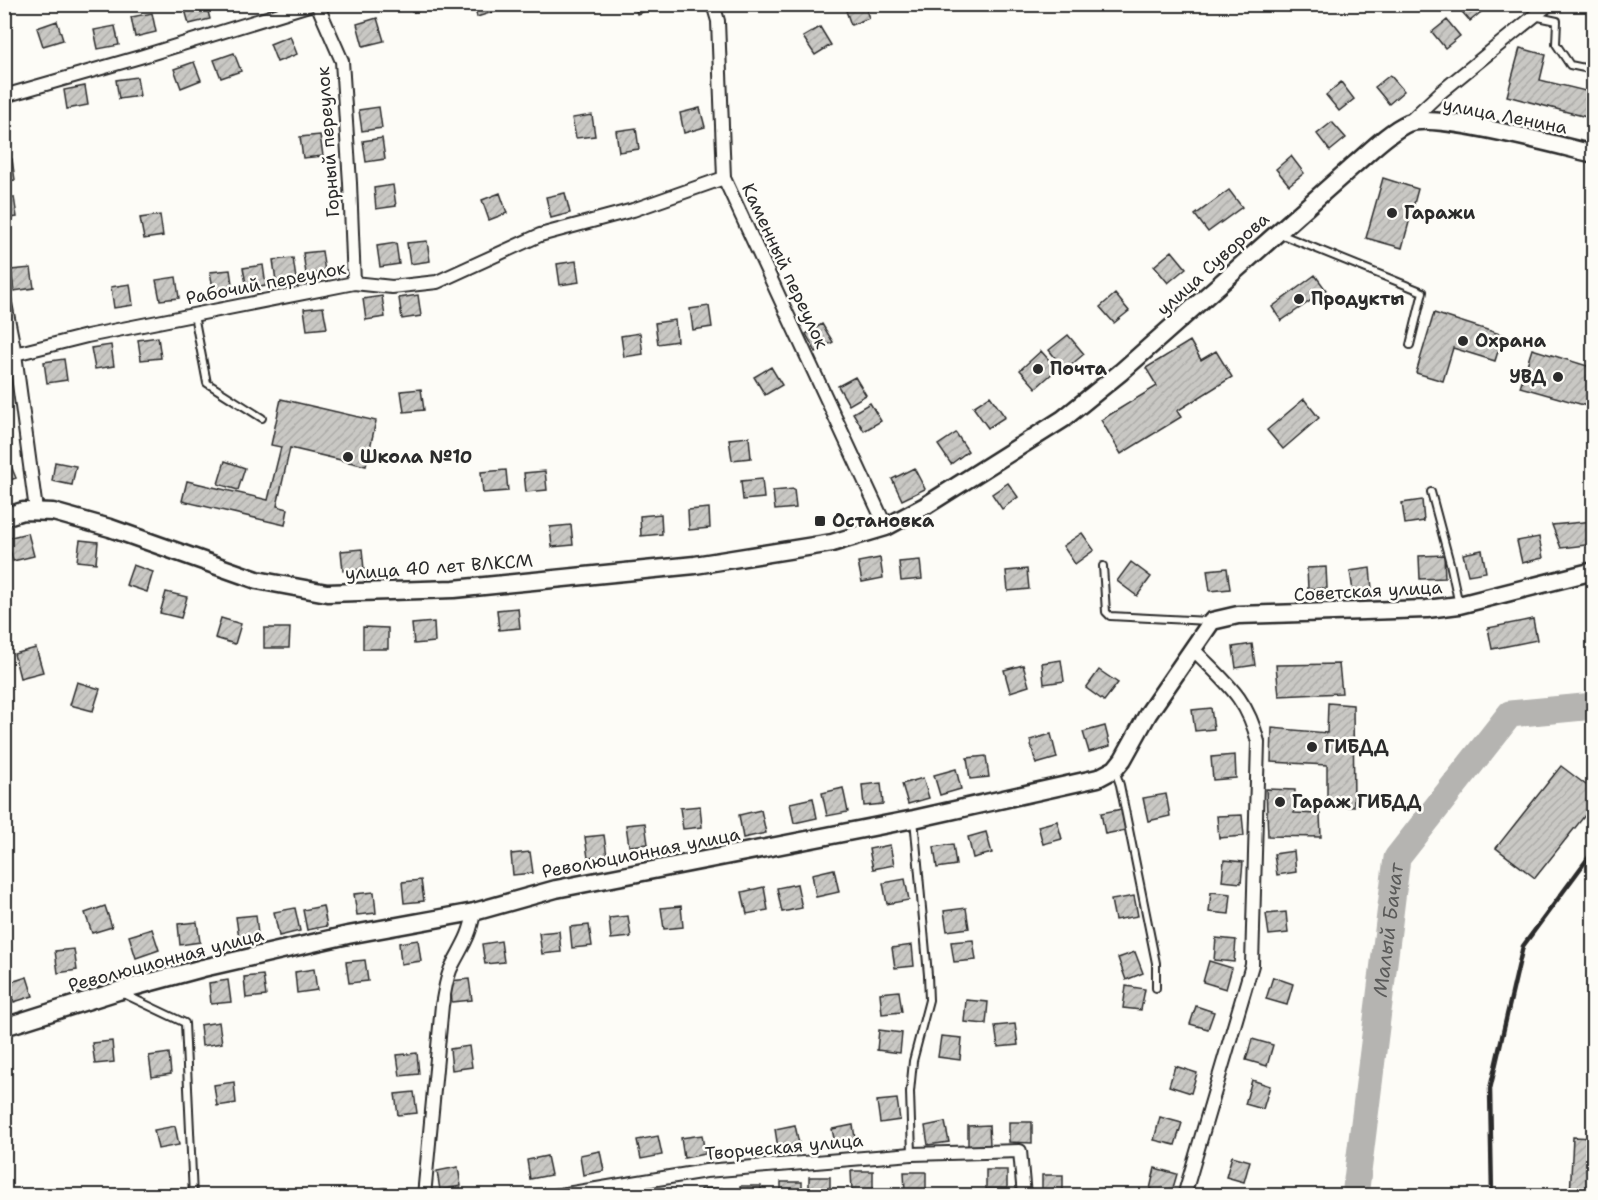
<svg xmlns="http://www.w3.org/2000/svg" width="1598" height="1200" viewBox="0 0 1598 1200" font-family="'Shantell Sans',sans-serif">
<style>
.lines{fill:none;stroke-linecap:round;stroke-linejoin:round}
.river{stroke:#b5b4b1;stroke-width:27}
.building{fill:url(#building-hatch);stroke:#2b2b2b;stroke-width:1.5}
.lane-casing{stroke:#2b2b2b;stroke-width:10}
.street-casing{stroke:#2b2b2b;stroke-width:16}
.secondary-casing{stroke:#2b2b2b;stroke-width:21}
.lane{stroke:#fdfcf7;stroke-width:6}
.street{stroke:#fdfcf7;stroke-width:12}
.secondary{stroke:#fdfcf7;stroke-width:16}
.rail{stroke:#2b2b2b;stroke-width:4.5}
.poi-dot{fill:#2b2b2b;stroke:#fdfcf7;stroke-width:2}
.labels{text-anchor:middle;stroke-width:5;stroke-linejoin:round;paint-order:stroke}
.street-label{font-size:18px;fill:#2b2b2b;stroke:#fdfcf7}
.poi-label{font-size:18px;font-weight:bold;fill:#2b2b2b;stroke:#fdfcf7;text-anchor:start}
.water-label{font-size:20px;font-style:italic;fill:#5b5b5a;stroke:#fdfcf7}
</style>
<defs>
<pattern id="building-hatch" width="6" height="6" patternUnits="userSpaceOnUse" patternTransform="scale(1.5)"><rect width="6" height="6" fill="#c9c8c4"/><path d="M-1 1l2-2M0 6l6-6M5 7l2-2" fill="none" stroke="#adaca9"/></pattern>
</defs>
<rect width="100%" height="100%" fill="#fdfcf7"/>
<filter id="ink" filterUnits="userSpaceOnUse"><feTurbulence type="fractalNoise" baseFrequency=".0167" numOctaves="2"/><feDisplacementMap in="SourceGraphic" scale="12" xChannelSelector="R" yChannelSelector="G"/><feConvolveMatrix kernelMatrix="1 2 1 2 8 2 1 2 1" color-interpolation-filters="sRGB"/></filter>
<g filter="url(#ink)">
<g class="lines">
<!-- river -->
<path class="river" id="s1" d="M1355,1196L1397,858L1510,714L1594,706"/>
</g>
<!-- building -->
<path class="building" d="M188,4H206L210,19L189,24L184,6Z
M230,4H250L232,11Z
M410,4H432V7L412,12Z
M474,4H497L499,10L477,17Z
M634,4H656L657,7L637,14Z
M864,4L869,18L851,25L844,5Z
M1481,4L1485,9L1470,21L1456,5Z
M152,13L156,32L135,37L131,17Z
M377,18L384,41L363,46L357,24Z
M1447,20L1460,36L1445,48L1432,32Z
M57,21L63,40L43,46L37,28Z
M115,26L119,45L98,49L94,30Z
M820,27L831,45L815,55L803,37Z
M290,36L297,54L277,62L270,44Z
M1520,48L1546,55L1540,80L1594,93V119L1507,96Z
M234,53L241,71L221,78L214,60Z
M194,62L201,80L181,88L174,69Z
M1390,75L1404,91L1389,104L1375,87Z
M137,77L140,96L119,99L116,80Z
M1341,82L1354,99L1339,111L1326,95Z
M85,86L88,105L67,109L64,90Z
M4,107L11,126L4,127Z
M379,107L382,128L362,131L359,110Z
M700,108L705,127L684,133L680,113Z
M592,115L595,136L576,138L572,118Z
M1332,122L1346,138L1330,151L1317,134Z
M636,128L639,149L619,152L616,131Z
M320,135L323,156L303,158L300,137Z
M382,138L385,159L366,162L363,141Z
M1291,156L1304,173L1289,185L1276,169Z
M12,159L15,180L4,181V160Z
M1383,178L1418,189L1402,248L1366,238Z
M393,185L396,206L376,209L374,188Z
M1229,190L1242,207L1208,232L1195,215Z
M500,193L507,213L489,220L482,200Z
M565,193L570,213L551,218L546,197Z
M14,197L17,217L4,219V198Z
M160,215L163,236L144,239L140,218Z
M427,241L430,261L410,264L407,243Z
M396,243L399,264L380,267L377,246Z
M322,251L325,272L306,274L303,253Z
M1172,251L1186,268L1168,283L1154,266Z
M293,258L296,279L276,281L273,260Z
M576,261L579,282L560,285L557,264Z
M263,265L266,286L247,289L243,268Z
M31,268L34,288L14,291L11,270Z
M230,270L233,291L214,293L210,272Z
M1315,275L1326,290L1281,321L1272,307Z
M176,277L179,298L160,300L156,280Z
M130,284L133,305L114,308L111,287Z
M1115,294L1129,311L1114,323L1100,307Z
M418,295L421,316L402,319L399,298Z
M382,296L385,317L366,320L363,299Z
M709,306L712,327L693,330L690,309Z
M323,307L327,328L307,330L304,309Z
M1434,313L1503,335L1495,361L1453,348L1443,381L1416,373Z
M675,320L677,341L658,344L655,323Z
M822,324L833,342L816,352L806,334Z
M640,333L643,354L624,357L621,336Z
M1068,335L1084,354L1065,370L1049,350Z
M158,337L161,358L141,360L138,340Z
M1190,341L1201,360L1216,351L1232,377L1177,411L1181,417L1121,454L1101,420L1157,386L1146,368Z
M111,345L114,366L95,369L91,348Z
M1532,349L1594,368V408L1520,387Z
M1041,351L1057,369L1036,388L1020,370Z
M64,359L67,380L47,383L44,362Z
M771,367L782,385L765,395L754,377Z
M855,377L866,395L849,405L838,386Z
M421,389L424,410L404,412L401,391Z
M990,396L1005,417L988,428L973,407Z
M281,399L376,421L366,466L290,448L277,506L288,509L285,525L182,501L187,481L268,500L281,447L271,445Z
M1304,399L1319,418L1283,449L1267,430Z
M870,403L881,421L864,431L853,413Z
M956,433L968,451L951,464L938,445Z
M749,437L751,458L732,460L729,439Z
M8,459L16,478L4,482V461Z
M225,461L245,468L238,490L218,484Z
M55,462L76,466L72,485L52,481Z
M914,468L925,489L902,500L892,479Z
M506,470L508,491L483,493L481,472Z
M545,471L547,490L526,492L524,473Z
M762,479L764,498L743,500L741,481Z
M1008,483L1018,497L1002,509L992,494Z
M794,489L796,508L775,510L773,491Z
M1422,500L1424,521L1405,524L1402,503Z
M709,508L710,528L689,530L688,510Z
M661,514L662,534L641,536L640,516Z
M1594,521V544L1561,548L1552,525Z
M571,525L573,545L552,547L550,527Z
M28,533L34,556L13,561L7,538Z
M1082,533L1094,550L1075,564L1063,546Z
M1539,537L1543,558L1522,563L1517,541Z
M80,540L98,542L96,563L77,561Z
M362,549L364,569L343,571L341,551Z
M1482,550L1486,572L1468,575L1463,554Z
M1444,555L1445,578L1420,579L1419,556Z
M880,558L883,578L862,582L858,562Z
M920,560L922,579L901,581L899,562Z
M1131,562L1151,577L1137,596L1117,581Z
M133,565L153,572L147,592L126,585Z
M1326,567L1327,588L1308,589L1307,568Z
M1227,568L1230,589L1210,591L1207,570Z
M1370,568L1372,589L1353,591L1350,571Z
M1027,569L1029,589L1008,591L1006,571Z
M166,592L187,597L181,618L160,613Z
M518,608L520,628L499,630L497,610Z
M221,618L241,624L235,644L215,638Z
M1533,619L1537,640L1492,649L1488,628Z
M434,622L435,642L414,644L412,624Z
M363,627L388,628V649H363Z
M264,628H290L289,648H264Z
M1252,644L1255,665L1236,668L1233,647Z
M36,648L43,672L20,678L14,654Z
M1061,660L1064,681L1044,684L1042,663Z
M1339,664L1342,693L1279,696L1276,665Z
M1023,665L1029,686L1010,692L1004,670Z
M1099,670L1118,683L1104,701L1086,688Z
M77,682L100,689L93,711L70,705Z
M4,685L9,703L4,705Z
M1328,703L1353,705L1354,807L1327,806V765L1271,762L1272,728L1327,733Z
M1211,708L1214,729L1195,731L1192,710Z
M1105,726L1110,746L1089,752L1083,732Z
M1051,734L1057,758L1036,764L1030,740Z
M1235,755L1236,778L1213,780L1211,757Z
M986,756L989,777L970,779L967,758Z
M1561,766L1594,791V804L1535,878L1496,848Z
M956,769L961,789L940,795L934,775Z
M923,778L929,798L908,804L902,784Z
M881,783L883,804L864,806L862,785Z
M843,788L848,812L827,816L822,793Z
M1266,789L1295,790L1294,813L1320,814L1321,837L1268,836Z
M1166,794L1170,816L1148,821L1143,798Z
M813,798L817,818L794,823L790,803Z
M700,806L702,827L683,829L680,808Z
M1122,809L1126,830L1105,834L1101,813Z
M761,810L766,833L743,838L739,815Z
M1242,815L1244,836L1219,838L1217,816Z
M1057,821L1062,839L1043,844L1038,826Z
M645,823L648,844L629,846L626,825Z
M986,832L992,853L973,858L968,837Z
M604,835L607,856L588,858L585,837Z
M953,844L956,865L937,868L934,847Z
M890,845L894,865L873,869L869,849Z
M1294,851L1296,872L1277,875L1274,854Z
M530,852L533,873L513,875L511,854Z
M1224,860L1243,862L1241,883L1222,881Z
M834,869L839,892L816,897L812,874Z
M905,879L909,900L887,904L883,883Z
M421,880L424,901L404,903L402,882Z
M797,884L802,908L782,912L777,888Z
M764,887L768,910L747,914L742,892Z
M374,892L376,913L357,915L354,894Z
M1211,892L1231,894L1229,914L1209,912Z
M1134,896L1138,916L1115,920L1111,900Z
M105,906L112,927L92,933L85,913Z
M323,906L327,926L307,930L303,910Z
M681,906L683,927L664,929L661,908Z
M295,908L300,931L279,936L274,912Z
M966,908L969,928L947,931L944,911Z
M1286,912L1288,933L1269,935L1266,914Z
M256,915L258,935L239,938L236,917Z
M628,916L631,937L611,939L609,918Z
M197,922L200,942L180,945L178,924Z
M589,925L592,946L572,948L570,927Z
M152,929L159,950L136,958L129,936Z
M559,931L561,952L542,954L539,933Z
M1216,938L1236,940L1234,962L1214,960Z
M418,940L421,961L401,964L399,943Z
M973,940L976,960L954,962L951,942Z
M501,941L504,962L485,964L482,944Z
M912,945L914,966L895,968L892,948Z
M74,949L77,970L58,973L55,951Z
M1135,952L1143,973L1126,980L1118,958Z
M365,960L368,981L349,983L346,962Z
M1209,961L1232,968L1226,989L1203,982Z
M314,969L317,990L297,993L295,972Z
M263,975L266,996L246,998L244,977Z
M27,977L33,996L14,1002L8,983Z
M1273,977L1293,984L1287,1005L1266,999Z
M469,979L472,1000L452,1002L450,981Z
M228,980L231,1002L211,1004L209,983Z
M1126,986L1145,989L1141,1010L1123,1008Z
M899,991L902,1012L882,1014L880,993Z
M966,1000L988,1002L986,1024L964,1022Z
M1196,1006L1214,1012L1208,1029L1190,1024Z
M219,1022L222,1043L202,1046L200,1025Z
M1015,1024L1018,1045L998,1047L995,1026Z
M879,1030L902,1033L900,1053L877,1050Z
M941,1036L962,1038L960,1060L938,1057Z
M1252,1039L1273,1045L1267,1066L1246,1060Z
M112,1041L114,1062L95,1064L92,1043Z
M469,1046L472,1067L452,1070L450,1049Z
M169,1053L171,1074L152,1077L149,1056Z
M417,1053L419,1074L400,1076L397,1055Z
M1175,1066L1197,1073L1191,1093L1169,1086Z
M1252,1080L1270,1086L1263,1109L1245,1104Z
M234,1082L236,1103L217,1106L214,1085Z
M414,1092L417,1113L398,1115L395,1094Z
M897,1099L900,1120L880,1123L877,1101Z
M1160,1117L1182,1123L1175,1145L1154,1140Z
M945,1122L949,1142L928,1145L925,1126Z
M1009,1122H1032V1143L1009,1142Z
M795,1125L799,1144L778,1148L775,1129Z
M853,1125L856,1144L836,1148L832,1129Z
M989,1125L990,1145L968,1146V1126Z
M175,1126L179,1145L158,1149L154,1130Z
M702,1135L705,1154L684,1158L681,1138Z
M658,1136L662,1155L641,1159L637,1140Z
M1573,1137L1594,1138V1196H1570Z
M600,1151L604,1171L583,1175L580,1155Z
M547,1156L551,1175L530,1179L527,1160Z
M1232,1156L1250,1161L1244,1182L1226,1177Z
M458,1167L461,1186L440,1190L437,1171Z
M1155,1168L1177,1174L1171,1195L1150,1189Z
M986,1170H1007V1189H986Z
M851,1171H873V1190L852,1191Z
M904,1172H926V1191L905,1192Z
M1042,1175H1063V1195H1042Z
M809,1177H830V1196H809Z
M781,1182H802V1196H781Z
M740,1186H761V1196H740Z
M385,1188L387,1196H365V1192Z
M722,1188V1196H701V1189Z
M640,1191H661V1196H640Z"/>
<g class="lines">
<defs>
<path id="lane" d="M1534,16L1557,21L1556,44L1570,65L1594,70
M1280,234L1423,292L1410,345
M194,315L207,383L262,418
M1431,492L1450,563L1459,605
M1103,566L1106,612L1110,616L1209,621
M1115,770L1120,785L1156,963V988
M124,994L185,1023L193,1196
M912,1154L910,1092L913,1061L929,1000L928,975L914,819"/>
<path id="street" d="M317,4L342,61L350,183L354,283
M713,4L718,21L724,178L886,527
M4,96L140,57L312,4
M1409,122L1441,92L1549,4
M4,298L15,354L36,510
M15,354L87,336L354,283L392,287L437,282L540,235L633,210L724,178
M424,1196L442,1005C445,991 446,976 453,964C464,943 470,936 474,912
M554,1196L706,1171L912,1154L1020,1151L1024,1196
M1184,1196L1252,965L1258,742C1247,697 1225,682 1194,650"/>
<path id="secondary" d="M4,517L23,511L53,512L110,528L257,580L327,593L454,589L695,565L832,543L886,527L925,506L1063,419L1121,372L1354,165C1369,152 1390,131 1408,123C1436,112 1560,146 1594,154
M4,1027L118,991L203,968L348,935L474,912L556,889L914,819L1098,778L1115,769L1123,759L1148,714L1212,621L1238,615L1427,609L1459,605L1594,571"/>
</defs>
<!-- lane casing -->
<use href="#lane" class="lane-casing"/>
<!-- street casing -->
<use href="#street" class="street-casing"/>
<!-- secondary casing -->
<use href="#secondary" class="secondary-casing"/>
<!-- lane -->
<use href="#lane" class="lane"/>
<!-- street -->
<use href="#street" class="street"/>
<!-- secondary -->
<use href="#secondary" class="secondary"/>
<!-- rail -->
<path class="rail" d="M1492,1196L1490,1089L1523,946L1594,850"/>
</g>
</g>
<!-- markers -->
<g class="poi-dot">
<circle cx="1392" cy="213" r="6"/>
<circle cx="1299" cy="299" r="6"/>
<circle cx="1463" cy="341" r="6"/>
<circle cx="1038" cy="369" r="6"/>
<circle cx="1558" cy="377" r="6"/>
<circle cx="348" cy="457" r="6"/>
<rect x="814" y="515" width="12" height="12" rx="3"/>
<circle cx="1312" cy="747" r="6"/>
<circle cx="1280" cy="802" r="6"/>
</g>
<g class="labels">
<!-- street labels -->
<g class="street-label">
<text transform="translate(1505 116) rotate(11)" y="6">улица Ленина</text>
<text transform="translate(328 142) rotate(-94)" y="6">Горный переулок</text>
<text transform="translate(1213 264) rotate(-42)" y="6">улица Суворова</text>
<text transform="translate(785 266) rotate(65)" y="6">Каменный переулок</text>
<text transform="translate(266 283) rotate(-11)" y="6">Рабочий переулок</text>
<text transform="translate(439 567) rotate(-4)" y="6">улица 40 лет ВЛКСМ</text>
<text transform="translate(1368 591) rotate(-3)" y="6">Советская улица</text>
<text transform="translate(641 853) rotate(-11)" y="6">Революционная улица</text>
<text transform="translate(166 960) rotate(-15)" y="6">Революционная улица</text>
<text transform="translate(784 1147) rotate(-5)" y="6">Творческая улица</text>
</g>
<!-- poi labels -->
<g class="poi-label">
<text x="1404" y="219">Гаражи</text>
<text x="1311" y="305">Продукты</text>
<text x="1475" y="347">Охрана</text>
<text x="1050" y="375">Почта</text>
<text x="1546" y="383" text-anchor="end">УВД</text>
<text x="360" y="463">Школа №10</text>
<text x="832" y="527">Остановка</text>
<text x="1324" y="753">ГИБДД</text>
<text x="1292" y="808">Гараж ГИБДД</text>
</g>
<!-- water labels -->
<g class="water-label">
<text dy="7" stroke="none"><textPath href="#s1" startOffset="268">Малый Бачат</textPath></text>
</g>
</g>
<!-- margin -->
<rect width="1598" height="1200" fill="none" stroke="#fdfcf7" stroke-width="24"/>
<rect x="12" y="12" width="1574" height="1176" fill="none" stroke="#2b2b2b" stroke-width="2" filter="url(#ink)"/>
</svg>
